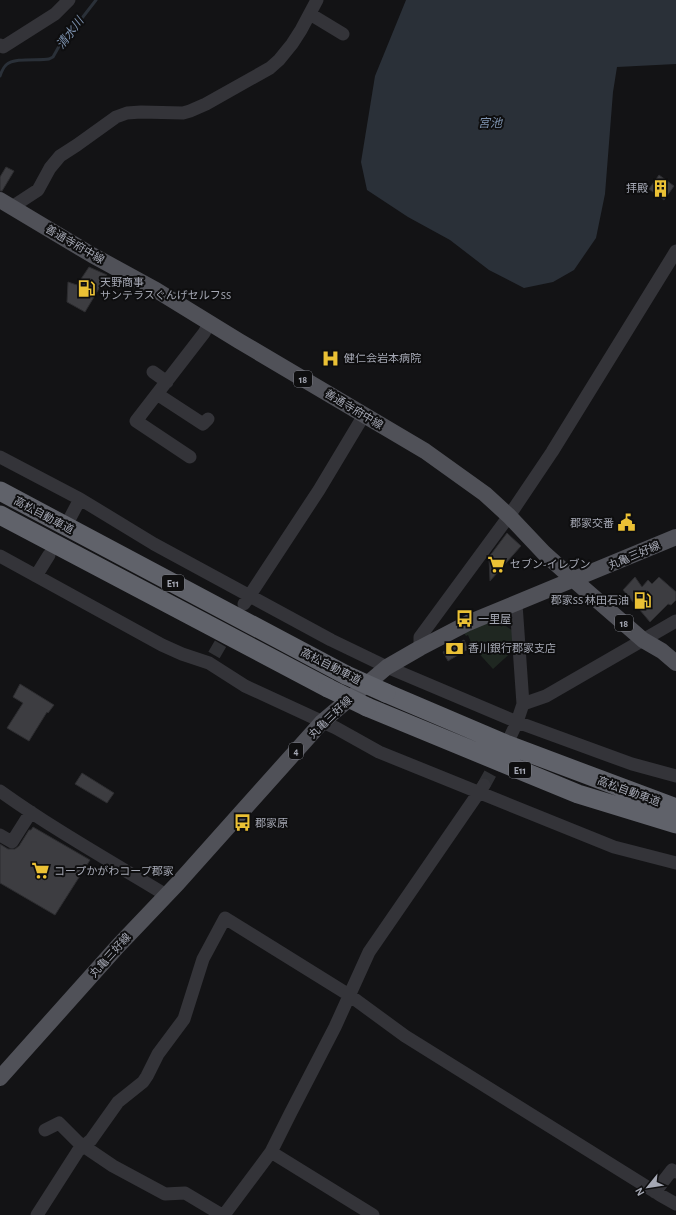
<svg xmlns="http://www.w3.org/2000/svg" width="676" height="1215" viewBox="0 0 676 1215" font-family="'Alegreya Sans','Noto Sans JP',sans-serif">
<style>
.green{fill:#1f2721}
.water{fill:#2a3038}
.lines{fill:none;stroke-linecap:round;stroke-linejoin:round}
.stream{stroke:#2a3038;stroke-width:3}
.building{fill:#3d3d41;stroke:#2d2d30}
.minor-tunnel{stroke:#303135;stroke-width:13;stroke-dasharray:13 6;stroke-linecap:butt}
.minor{stroke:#343439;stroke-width:13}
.major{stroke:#505158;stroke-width:16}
.highway{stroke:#60626a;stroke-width:19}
.highway-bridge{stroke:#60626a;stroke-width:19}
.labels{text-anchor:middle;stroke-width:4;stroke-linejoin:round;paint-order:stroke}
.shield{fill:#0e0e0f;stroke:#787a82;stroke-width:1}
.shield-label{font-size:10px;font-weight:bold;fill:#a5a8b4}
.poi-label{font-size:11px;fill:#a5a8b4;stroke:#0e0e0f;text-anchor:start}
.street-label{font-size:11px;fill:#a5a8b4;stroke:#0e0e0f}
.water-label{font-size:12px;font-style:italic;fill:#7d92af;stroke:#0e0e0f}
</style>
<rect width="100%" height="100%" fill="#131315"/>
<!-- green -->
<path class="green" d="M496,619L513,631L514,650L493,669L473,647L468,635L466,636L464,633Z"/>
<!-- water -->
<path class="water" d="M406,0H676V64L617,67L613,92L605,194L596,238L574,270L553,282L524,288L489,270L450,240L408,217L367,190L361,162L375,76Z"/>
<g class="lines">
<!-- stream -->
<path class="stream" d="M0,76C1,73 3,68 6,65C15,57 38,61 49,59L53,57L62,41L72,31L96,0"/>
</g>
<!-- building -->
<path class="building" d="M6,167L14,171L2,191H0V177Z
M659,175L674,186L664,200L649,189Z
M89,267L107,275L85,312L67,302L68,282L77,285Z
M507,533L521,546L490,581L489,557Z
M635,577L642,587L648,580L652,584L659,577L676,592V600L671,605L668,604L650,622L623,590Z
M464,640L468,649L448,661L443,652Z
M20,684L54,705L48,713L47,712L29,741L7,728L23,703L13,697Z
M82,773L114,793L107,803L75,784Z
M33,827L90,860L55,915L0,883V844L8,849H15L19,846L29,830H31Z"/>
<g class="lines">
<!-- minor-tunnel -->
<path class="minor-tunnel" d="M214,655L240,610
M484,785L501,754"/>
<!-- minor -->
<path class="minor" d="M310,14L343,34
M0,45L3,47L55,14L69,0
M12,207L38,190L50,168L60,156L77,145L116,117L127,113L141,112L183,113L190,111L206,104L270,68L279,60L292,44L301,30L317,0
M153,372L167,382
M157,394L203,424L208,419
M0,457L80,499L154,544L248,595L331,640L387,667L517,722L632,764L676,776
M190,457L136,421L204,333L210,322
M69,520L80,499
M0,556L162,645L182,654L209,663L245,686L336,728L379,752L614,847L676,863
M36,576L49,555
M244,604L319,490L364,415
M420,648V637L509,516L552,452L676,251
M523,704L546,696L676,621
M511,735L517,722L523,704L516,604
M0,791C53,829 110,861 166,895
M0,835L12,842L31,812
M45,1130L59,1123L79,1143L113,1166L165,1194L185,1193L222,1215
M271,1152L373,1215
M655,1192L672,1170L676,1172
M37,1215L78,1151L91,1140L118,1102L143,1082L147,1076L158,1054L184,1019L203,959L225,918L349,995L405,1036L660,1195L676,1204
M224,1215L271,1152L290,1114L335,1027L369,952L484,785"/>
<!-- major -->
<path class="major" d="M0,200L92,255L156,290L239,341L425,451L485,494L509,516L544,553L574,580L643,640L662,651L676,663
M0,1078L118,946L178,883L322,722L387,667L420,648L468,623L676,537"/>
<!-- highway -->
<path class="highway" d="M0,491L346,675
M0,515L328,688
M386,693L508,745L676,808
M367,707L578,794L676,824"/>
<!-- highway-bridge -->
<path class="highway-bridge" d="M346,675L386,693
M328,688L367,707"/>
</g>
<!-- icons -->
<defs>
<symbol id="building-bare" viewBox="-9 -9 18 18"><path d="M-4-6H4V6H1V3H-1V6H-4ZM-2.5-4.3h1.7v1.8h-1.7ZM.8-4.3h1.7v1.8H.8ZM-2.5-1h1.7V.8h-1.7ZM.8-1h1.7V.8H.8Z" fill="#ebc135" stroke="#0e0e0f" stroke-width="2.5" paint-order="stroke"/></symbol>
<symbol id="fuel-bare" viewBox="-9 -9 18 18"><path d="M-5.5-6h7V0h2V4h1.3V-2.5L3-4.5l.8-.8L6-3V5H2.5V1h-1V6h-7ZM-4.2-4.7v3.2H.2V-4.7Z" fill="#ebc135" stroke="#0e0e0f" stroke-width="2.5" paint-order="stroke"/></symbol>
<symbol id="hospital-bare" viewBox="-9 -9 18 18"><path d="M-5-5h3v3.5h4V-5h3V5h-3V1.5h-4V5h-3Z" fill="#ebc135" stroke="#0e0e0f" stroke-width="2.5" paint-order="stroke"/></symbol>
<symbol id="civic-bare" viewBox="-9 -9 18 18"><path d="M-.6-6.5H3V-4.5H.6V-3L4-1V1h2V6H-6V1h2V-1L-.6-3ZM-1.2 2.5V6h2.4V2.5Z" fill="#ebc135" stroke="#0e0e0f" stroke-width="2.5" paint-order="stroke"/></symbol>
<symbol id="supermarket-bare" viewBox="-9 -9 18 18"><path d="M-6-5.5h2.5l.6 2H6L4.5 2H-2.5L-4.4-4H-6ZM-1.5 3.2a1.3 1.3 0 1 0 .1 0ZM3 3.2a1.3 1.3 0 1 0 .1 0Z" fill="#ebc135" stroke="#0e0e0f" stroke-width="2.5" paint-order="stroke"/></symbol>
<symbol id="bus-bare" viewBox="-9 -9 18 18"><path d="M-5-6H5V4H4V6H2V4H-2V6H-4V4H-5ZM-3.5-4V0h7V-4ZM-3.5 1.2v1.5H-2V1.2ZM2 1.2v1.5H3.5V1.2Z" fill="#ebc135" stroke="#0e0e0f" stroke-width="2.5" paint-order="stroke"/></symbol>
<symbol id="bank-bare" viewBox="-9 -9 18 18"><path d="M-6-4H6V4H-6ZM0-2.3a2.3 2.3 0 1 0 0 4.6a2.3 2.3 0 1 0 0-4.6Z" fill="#ebc135" stroke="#0e0e0f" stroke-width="2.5" paint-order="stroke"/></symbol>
</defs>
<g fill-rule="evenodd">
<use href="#building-bare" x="648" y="176" width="25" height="25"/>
<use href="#fuel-bare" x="74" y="276" width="25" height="25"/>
<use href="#hospital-bare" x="318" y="346" width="25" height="25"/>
<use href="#civic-bare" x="614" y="510" width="25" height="25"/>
<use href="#supermarket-bare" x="484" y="552" width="25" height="25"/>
<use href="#fuel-bare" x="630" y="588" width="25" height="25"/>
<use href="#bus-bare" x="452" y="606" width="25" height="25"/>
<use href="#bank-bare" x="442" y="636" width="25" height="25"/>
<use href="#bus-bare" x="230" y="810" width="25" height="25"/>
<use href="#supermarket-bare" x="28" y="858" width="25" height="25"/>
</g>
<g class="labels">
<!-- shield labels -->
<g class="shield">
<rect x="294" y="371" width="18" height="16" rx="3"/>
<rect x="162" y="575" width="22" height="16" rx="3"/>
<rect x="615" y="615" width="18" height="16" rx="3"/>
<rect x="289" y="743" width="14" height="16" rx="3"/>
<rect x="509" y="762" width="22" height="16" rx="3"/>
</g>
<g class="shield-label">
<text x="303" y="383">18</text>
<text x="173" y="587">E11</text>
<text x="624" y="627">18</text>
<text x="296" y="755">4</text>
<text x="520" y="774">E11</text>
</g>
<!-- poi labels -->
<g class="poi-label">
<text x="648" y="192" text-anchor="end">拝殿</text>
<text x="100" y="286">天野商事<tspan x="100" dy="13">サンテラスぐんげセルフSS</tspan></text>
<text x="344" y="362">健仁会岩本病院</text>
<text x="614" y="527" text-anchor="end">郡家交番</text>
<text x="510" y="568">セブン-イレブン</text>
<text x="629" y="604" text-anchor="end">郡家SS 林田石油</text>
<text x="478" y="623">一里屋</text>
<text x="468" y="652">香川銀行郡家支店</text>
<text x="255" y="827">郡家原</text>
<text x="54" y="875">コープかがわコープ郡家</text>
</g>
<!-- street labels -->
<g class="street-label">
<text transform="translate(75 244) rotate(30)" y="4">善通寺府中線</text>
<text transform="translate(354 409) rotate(31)" y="4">善通寺府中線</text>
<text transform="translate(44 515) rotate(28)" y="4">高松自動車道</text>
<text transform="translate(634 555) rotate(-23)" y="4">丸亀三好線</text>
<text transform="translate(331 666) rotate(27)" y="4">高松自動車道</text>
<text transform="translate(330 717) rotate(-44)" y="4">丸亀三好線</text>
<text transform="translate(629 791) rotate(20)" y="4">高松自動車道</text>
<text transform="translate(110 955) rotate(-48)" y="4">丸亀三好線</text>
</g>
<!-- water labels -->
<g class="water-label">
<text transform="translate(70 33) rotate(-53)" y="4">清水川</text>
<text x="490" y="127">宮池</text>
</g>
</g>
<!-- north arrow -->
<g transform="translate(648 1187) rotate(240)" stroke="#0e0e0f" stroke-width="3" paint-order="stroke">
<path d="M0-3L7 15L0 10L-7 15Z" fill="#a5a8b4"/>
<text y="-6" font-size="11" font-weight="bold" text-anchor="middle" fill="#a5a8b4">N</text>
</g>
</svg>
